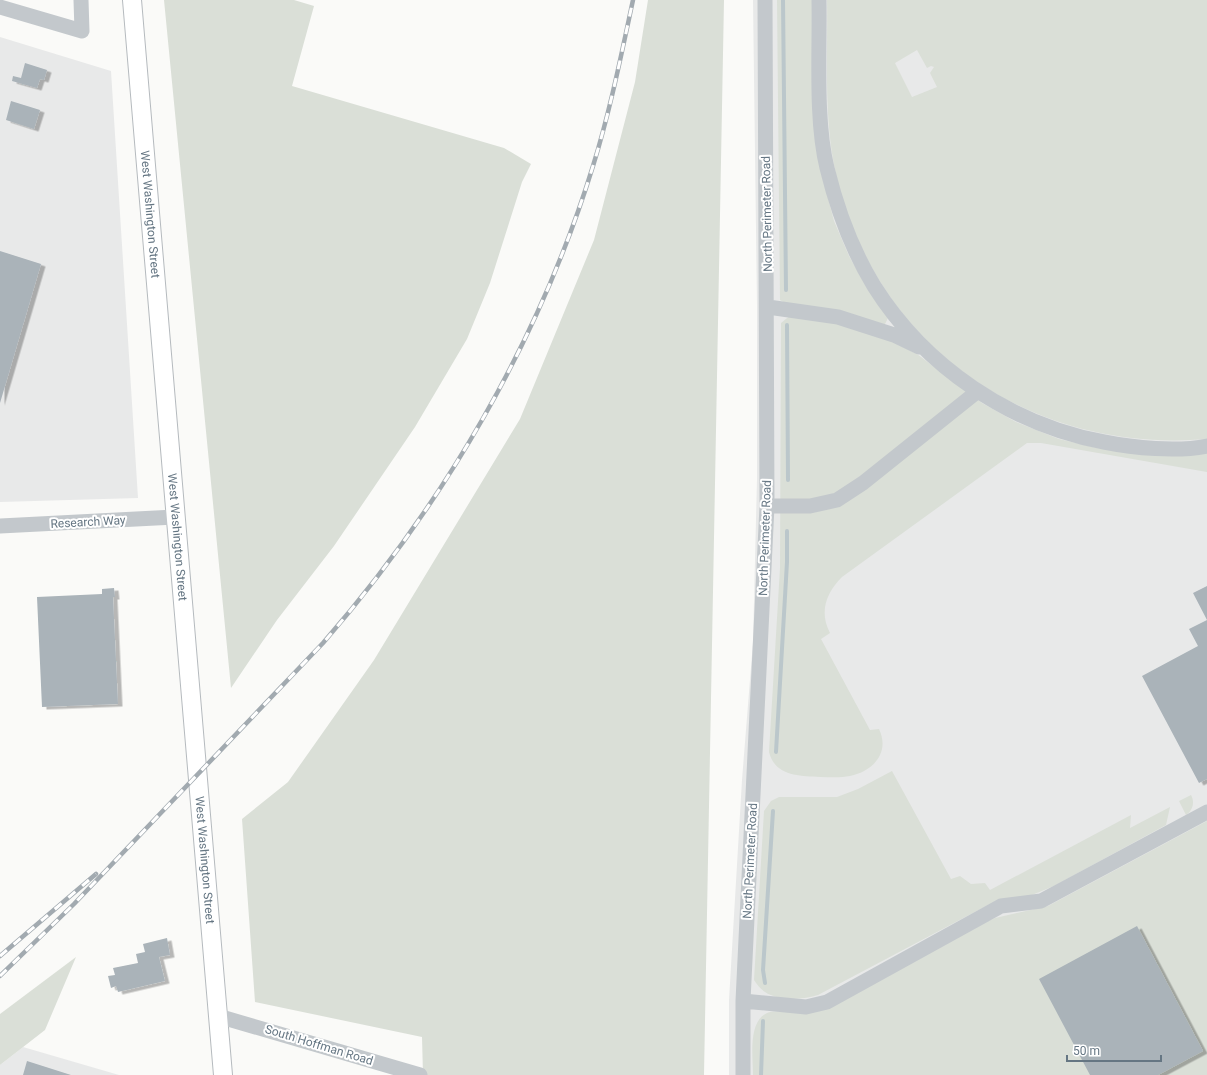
<svg xmlns="http://www.w3.org/2000/svg" width="1207" height="1075" viewBox="0 0 1207 1075" font-family="Roboto,sans-serif">
<style>
.built{fill:#e8e9e9}
.green{fill:#dadfd7;fill-rule:evenodd}
.lines{fill:none;stroke-linecap:round;stroke-linejoin:round}
.stream{stroke:#bbc7cb;stroke-width:4}
.building{fill:#aab3b9;filter:url(#shadow)}
.major-casing{stroke:#b5babe;stroke-width:20}
.minor{stroke:#c3c8cc;stroke-width:15}
.major{stroke:#fff;stroke-width:18}
.rail-casing{stroke:#a2aab0;stroke-width:4.5}
.rail{stroke:#fff;stroke-width:3;stroke-dasharray:9;stroke-linecap:butt}
.labels{text-anchor:middle;stroke-width:4;stroke-linejoin:round;paint-order:stroke}
.street-label{font-size:12px;fill:#657683;stroke:#fff}
</style>
<defs>
<filter id="shadow"><feDropShadow dx="4.5" dy="2.5" stdDeviation="0" flood-color="#0004"/></filter>
</defs>
<rect width="100%" height="100%" fill="#fafaf8"/>
<!-- built -->
<path class="built" d="M753,0H1207V1075H729V1000L742,780L753,642L757,479V306Z
M0,37L111,71L138,498L0,502Z
M23,1047L119,1075H0V1065Z"/>
<!-- green -->
<path class="green" d="M164,0H294L314,6L292,86L504,148L531,164L522,182L490,283L467,339L415,427L334,546L277,620L231,688Z
M648,0H724L704,1075H423L422,1037L255,1002L242,819L288,782L374,660L520,419L594,240L635,82Z
M777,0H813L820,167L834,221L849,256L868,290L888,318L885,324L882,325L785,303L780,300Z
M827,0H1207V439C1033,454 879,350 837,179C823,121 828,59 827,0ZM917,50L927,68L931,66L934,67L930,73L937,87L912,97L895,63Z
M792,314L870,331L917,354L982,403L1016,422L1059,439L1097,448L1138,454L1207,453V472L1041,443H1027L842,577C826,593 819,612 830,633L821,639L870,730L879,729C890,752 874,771 850,776C840,778 830,777 820,777C799,776 775,776 769,752L780,568L781,323Z
M892,771L951,879L960,876L971,884L985,883L990,890L1131,815L1130,828L1170,807L1166,825L1054,886L1032,895L988,905L818,995C803,1000 778,1001 765,992C760,989 757,984 754,980L764,811L771,801L779,797H837L858,789Z
M1191,795C1195,802 1193,810 1186,815L1179,801Z
M1207,821V1075H753C753,1057 747,1018 770,1012C776,1011 783,1012 790,1012L995,918L1048,906Z
M76,957L45,1030L0,1065V1014Z"/>
<g class="lines">
<!-- stream -->
<path class="stream" d="M783,0L786,290
M787,325L788,480
M776,752L787,562V531
M765,983L763,970L773,811
M761,1075L763,1021"/>
</g>
<!-- building -->
<path class="building" d="M25,63L47,70L44,80L40,79L37,88L12,81L13,76L21,78Z
M11,101L40,110L34,129L6,120Z
M0,251L41,264L0,403Z
M1207,586V620L1193,593Z
M114,588L115,597H113L118,704L42,707L37,597L102,594V589Z
M1207,620V779L1199,783L1142,676L1198,646L1189,629Z
M1137,926L1203,1051L1158,1075H1090L1039,979Z
M167,938L170,955L159,957L165,981L118,992L116,986L111,988L108,976L115,975L113,968L138,963L136,954L145,952L143,944Z
M27,1061L71,1075H23Z"/>
<g class="lines">
<defs>
<g id="major">
<path id="s1" d="M132,0L223,1075"/>
</g>
</defs>
<!-- major casing -->
<use href="#major" class="major-casing"/>
<!-- minor -->
<path class="minor" d="M819,0C820,51 815,119 827,168C837,209 852,250 874,286C925,367 1011,425 1104,442C1134,448 1177,452 1207,446
M0,7L82,31L81,0
M768,307L838,317L894,335L919,347
M767,506H810L837,500L863,483L978,391
M0,526L175,517
M743,1001L806,1007L827,1002L1001,906L1041,901L1207,812
M218,1016L420,1075
M743,1075V1001L767,506L765,0"/>
<!-- major -->
<use href="#major" class="major"/>
<defs>
<path id="rail" d="M0,956L96,874
M0,976L74,904L323,643C443,505 539,342 593,166C610,111 621,56 633,0"/>
</defs>
<!-- rail casing -->
<use href="#rail" class="rail-casing"/>
<!-- rail -->
<use href="#rail" class="rail"/>
</g>
<g class="labels">
<!-- street labels -->
<g class="street-label">
<text transform="translate(767 214) rotate(-91)" y="4">North Perimeter Road</text>
<text dy="4" stroke="none"><textPath href="#s1" startOffset="215">West Washington Street</textPath></text>
<text transform="translate(88 522) rotate(-3)" y="4">Research Way</text>
<text dy="4" stroke="none"><textPath href="#s1" startOffset="539">West Washington Street</textPath></text>
<text transform="translate(765 538) rotate(-88)" y="4">North Perimeter Road</text>
<text dy="4" stroke="none"><textPath href="#s1" startOffset="863">West Washington Street</textPath></text>
<text transform="translate(750 861) rotate(-87)" y="4">North Perimeter Road</text>
<text transform="translate(319 1045) rotate(17)" y="4">South Hoffman Road</text>
</g>
</g>
<!-- scale -->
<path d="M1067 1055v6h94v-6" fill="none" stroke="#657683" stroke-width="2"/>
<text x="1073" y="1055" font-size="12" fill="#657683" stroke="#ffffff" stroke-width="3" paint-order="stroke">50 m</text>
</svg>
